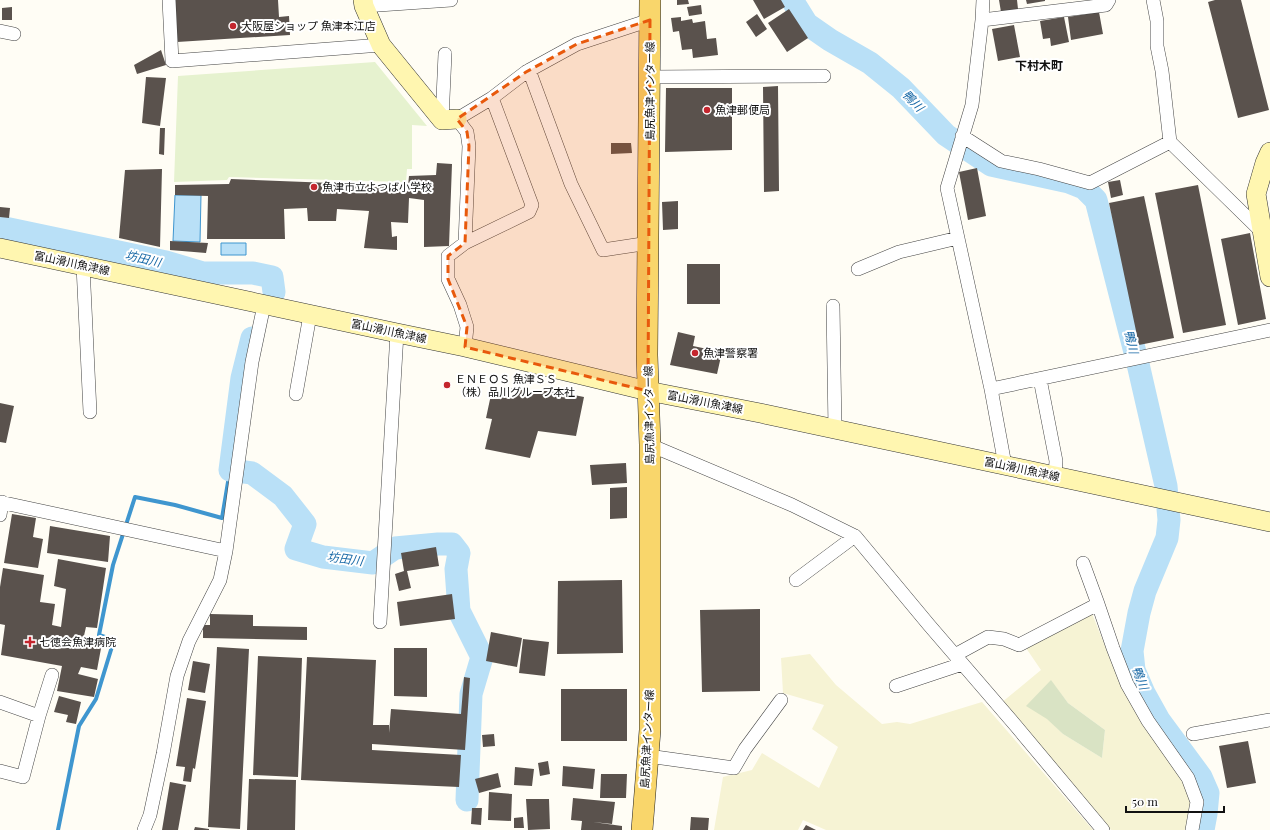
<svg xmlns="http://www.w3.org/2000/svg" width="1270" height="830" viewBox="0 0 1270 830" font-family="'Playfair Display','Noto Sans JP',serif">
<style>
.farmland{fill:#f6f3d4;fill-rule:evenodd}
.cemetery{fill:#d9e3c4}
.pitch{fill:#e6f2cf}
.water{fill:#b9e0f7;stroke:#3f96cf}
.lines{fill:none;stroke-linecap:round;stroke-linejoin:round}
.stream{stroke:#3f96cf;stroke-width:4}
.river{stroke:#b9e0f7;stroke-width:23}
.building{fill:#5a524d}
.street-casing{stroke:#444;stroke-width:14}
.secondary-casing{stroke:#333;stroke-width:20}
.primary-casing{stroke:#222;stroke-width:22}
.street{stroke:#fff;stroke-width:13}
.secondary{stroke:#fff6b0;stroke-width:19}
.primary{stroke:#f9d66b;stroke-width:21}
.marked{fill:#e8590c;fill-opacity:0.2;stroke:#e8590c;stroke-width:3;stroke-dasharray:8 5;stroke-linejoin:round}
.poi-dot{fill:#c4262e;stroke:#fff;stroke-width:1.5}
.labels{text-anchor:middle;stroke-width:4;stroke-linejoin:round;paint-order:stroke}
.poi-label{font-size:11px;fill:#111;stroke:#fff;text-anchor:start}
.street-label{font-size:11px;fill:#111;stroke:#fff}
.neighbourhood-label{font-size:12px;font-weight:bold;fill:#111;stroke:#fff}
.water-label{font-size:12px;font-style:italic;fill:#1768a6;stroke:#fff}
</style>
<rect width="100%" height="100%" fill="#fffdf5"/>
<!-- farmland -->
<path class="farmland" d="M1091,611L1109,656L1177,768L1193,803L1189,830H1111L1001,703L1041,670L1026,648ZM1051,681L1068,703L1105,730L1102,758L1063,734L1047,718L1027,706Z
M810,654L836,685L882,724L897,722L910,724L982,702L1093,830H826L803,820L798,830H714L723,777L752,770L762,753L819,788L838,747L812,729L824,705L783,693L781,658Z"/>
<!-- cemetery -->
<path class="cemetery" d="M1051,680L1068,703L1105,730L1102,758L1063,734L1047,719L1026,706Z"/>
<!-- pitch -->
<path class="pitch" d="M375,62L427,126L412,125V169H407L406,182L229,177L227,180L174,182L178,76Z"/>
<!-- water -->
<path class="water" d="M175,195H201L200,242L173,241Z
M221,243H246V255H221Z"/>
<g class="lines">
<!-- stream -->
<path class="stream" d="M58,830L79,726L96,699L114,640L99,635L113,565L135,497L175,505L222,518L230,470"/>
<!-- river -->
<path class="river" d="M792,0L807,24L830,40L870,63L901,88L946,135L991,165L1069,182L1084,188L1096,200L1138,364L1166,486L1169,520L1167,538L1145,591L1139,613L1132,651L1134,670L1144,693L1159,720L1201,777L1208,793L1206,814L1203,830
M0,227L166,262L203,273H253L272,277L274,292
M252,338L242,378L230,470L252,473L283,496L305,524L296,549L323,557L373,563L395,548L438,544H452L459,553L456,569L459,611L482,657L471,694L467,800"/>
</g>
<!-- building -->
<path class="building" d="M174,0H278L279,17L289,16L290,35L177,42Z
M677,0H688L689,4L677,5Z
M753,0H781L785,7L764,19Z
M999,0H1017L1018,9L1001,12Z
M1026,0H1045V1L1027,4Z
M1215,0H1241L1269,110L1238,118L1208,2Z
M701,5L702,14L689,16L687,7Z
M12,7V20H2V8Z
M789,9L808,38L787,52L768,23Z
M1099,12L1103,34L1071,40L1068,17Z
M757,14L767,29L756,37L746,22Z
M681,17V21L692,19L693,23L705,21L707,39L716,38L718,55L693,58L692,49L682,50L679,31L673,32L671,18Z
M1064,17L1069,42L1051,46L1050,38L1043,39L1040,21Z
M1014,25L1020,57L998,61L992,29Z
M161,50L166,65L137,74L134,65Z
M146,77L166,78L160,126L142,123Z
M778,86L779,191L764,192L763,87Z
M666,88H732V150L665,152Z
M160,128H165L164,155L159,154Z
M611,143H631L632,153L611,154Z
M437,163L452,164L449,246L424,247V200L409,198L408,223L391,222L392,237L397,236V250L364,248L369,211L337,209L336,221H308L307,208L284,209L285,239H207L208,196L175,195V185L229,184L231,179L408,186L409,176L436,175Z
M977,168L986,216L968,220L959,172Z
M162,169L160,247L119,238L125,170Z
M1120,180L1123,195L1111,198L1108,182Z
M1198,185L1226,325L1183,333L1155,193Z
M1144,196L1174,338L1139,345L1109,203Z
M678,201V229L663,230L662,202Z
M0,207L10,208L9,218L0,217Z
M1250,233L1266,319L1238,325L1221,239Z
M170,241L208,243L206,253L170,250Z
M687,264H720V304H687Z
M678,332L695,336L693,346L722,352L717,374L670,365Z
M512,388L542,393L544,389L584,397L576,436L538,431L530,458L485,449L492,419L486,418L492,390L508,393Z
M0,403L14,406L6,443L0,442Z
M626,463L627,483L592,485L590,465Z
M627,487V518L610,519V488Z
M12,514L36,518L33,537L43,539L38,568L4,563Z
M50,526L110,536L108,562L47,553Z
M436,547L439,566L407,571L411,588L399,591L395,574L404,571L401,553Z
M58,559L106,568L97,628L86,627L83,640L102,643L97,670L81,667L78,674L98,679L94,697L57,691L62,666L1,655L5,625L0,624V587L3,568L44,575L40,602L55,604L52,625L61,627L66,589L54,586Z
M622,580L623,653L557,654L558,581Z
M452,594L455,619L400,626L397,602Z
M760,609V691L702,692L700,610Z
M210,614L253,615V626L307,627V640L203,638V625H210Z
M491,632L522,638L517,667L486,661Z
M523,639L549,642L545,676L519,673Z
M217,647L249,649L240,829L208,827Z
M394,648H427V697L394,696Z
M258,656L302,658L298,777L253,775Z
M307,657L376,660L373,725H389V733L391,709L461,714L464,677L470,678L465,750L372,744V750L461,755L459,787L301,780Z
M193,661L210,664L205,693L188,690Z
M561,689H627V741H561Z
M59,696L81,702L76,724L66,722L68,715L54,712Z
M187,698L206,701L195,769L193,768L191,782L183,781L185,767L176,766Z
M494,734L495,746L483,747L482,735Z
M1248,741L1256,783L1227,788L1219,746Z
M548,761L550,774L540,776L538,763Z
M563,766L595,769L593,789L562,786Z
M515,767L534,769L532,786L514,785Z
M498,773L501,787L479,793L475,779Z
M601,774H627L626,798H600Z
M249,779L296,780L295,830H247Z
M170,782L186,785L178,830H162Z
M489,792L512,794L511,821L488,820Z
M573,798L615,802L612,824L593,822L622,826V830H581L582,821L571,820Z
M526,799H549L550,829L528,830Z
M472,808H482L481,825L471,824Z
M523,817L524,828H514V818Z
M691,817L709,818L708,830H690Z
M806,825L816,830H803Z
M195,827L209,829V830H194Z"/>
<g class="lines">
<defs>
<path id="street" d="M169,0L172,61L381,45
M983,0L982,20L972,105L947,188L991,389L1005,465
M1153,0L1157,21V46L1162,71L1170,142
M364,6L451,0
M982,20L1106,5L1109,0
M0,31L14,34
M529,70L571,184L603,250L649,243
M650,77L824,76
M442,120L445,54
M962,136L1001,161L1039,169L1090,183L1170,142L1262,232
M465,243L469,146L467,132L457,119L492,98L526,72L577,44L650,20
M83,266L90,412
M858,269L899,252L958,238
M833,306L835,429
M465,347L467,327L460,305L448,279V256L465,243L529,212L532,205L492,98
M1040,379L1056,461L1055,476
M991,389L1270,330
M296,394L310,315
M650,445L792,505L855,536L929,625L1016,726L1103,830
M0,502L226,551
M0,515L2,502
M796,580L855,536
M1098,604L1113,648L1127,684L1148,721L1188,778L1197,802L1192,830
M380,622L397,333
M955,655L988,637L1004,639L1019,645L1098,604L1083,563
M896,686L962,664
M0,702L39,716
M1193,734L1270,720
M648,756L734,768L745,749L781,700
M0,771L23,777L39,716L52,675
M144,830L150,815L163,754L177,676L189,641L220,580L226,551L252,362L264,305"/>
<path id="secondary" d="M363,0L364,6L381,45L442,120L457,119
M1270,152L1265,163L1256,194L1270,277
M0,248L397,333L465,347L648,391L760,413L1270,522"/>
<path id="primary" d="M642,830L650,730V445L647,355L650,0"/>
</defs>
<!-- street casing -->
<use href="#street" class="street-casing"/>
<!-- secondary casing -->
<use href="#secondary" class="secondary-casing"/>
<!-- primary casing -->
<use href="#primary" class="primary-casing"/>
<!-- street -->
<use href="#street" class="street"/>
<!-- secondary -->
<use href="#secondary" class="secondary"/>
<!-- primary -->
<use href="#primary" class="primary"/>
</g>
<!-- marked area -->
<path class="marked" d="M650,20L648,391L465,347L467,327L448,279V256L465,243L469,146L467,132L457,119L526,72L577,44Z"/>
<!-- markers -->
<g class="poi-dot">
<circle cx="233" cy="26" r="4"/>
<circle cx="707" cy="110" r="4"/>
<circle cx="314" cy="187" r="4"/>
<circle cx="695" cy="353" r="4"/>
<circle cx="447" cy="385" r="4"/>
<path d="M28 636h4v4h4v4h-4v4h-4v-4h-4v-4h4z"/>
</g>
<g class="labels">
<!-- poi labels -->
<g class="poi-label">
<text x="241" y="30">大阪屋ショップ 魚津本江店</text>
<text x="715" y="114">魚津郵便局</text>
<text x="322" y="191">魚津市立よつば小学校</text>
<text x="703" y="357">魚津警察署</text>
<text x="455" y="383">ＥＮＥＯＳ 魚津ＳＳ<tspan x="455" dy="13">（株）品川グループ本社</tspan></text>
<text x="39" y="646">七徳会魚津病院</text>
</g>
<!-- street labels -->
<g class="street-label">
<text transform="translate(650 91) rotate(-90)" y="4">島尻魚津インター線</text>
<text transform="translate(72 263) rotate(12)" y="4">富山滑川魚津線</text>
<text transform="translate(389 331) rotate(12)" y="4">富山滑川魚津線</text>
<text transform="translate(705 402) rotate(11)" y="4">富山滑川魚津線</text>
<text transform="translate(649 415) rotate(-91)" y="4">島尻魚津インター線</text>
<text transform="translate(1022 469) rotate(12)" y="4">富山滑川魚津線</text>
<text transform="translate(647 739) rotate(-87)" y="4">島尻魚津インター線</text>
</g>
<!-- neighbourhood labels -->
<g class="neighbourhood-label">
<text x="1039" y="70">下村木町</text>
</g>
<!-- water labels -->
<g class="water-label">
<text transform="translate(913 101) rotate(46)" y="4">鴨川</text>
<text transform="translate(143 259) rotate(13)" y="4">坊田川</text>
<text transform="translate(1131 342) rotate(76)" y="4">鴨川</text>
<text transform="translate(345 559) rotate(8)" y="4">坊田川</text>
<text transform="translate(1140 678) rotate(69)" y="4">鴨川</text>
</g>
</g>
<!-- scale -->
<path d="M1126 806v6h98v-6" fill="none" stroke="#111111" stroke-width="2"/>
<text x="1132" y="806" font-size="12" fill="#111111" stroke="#ffffff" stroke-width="3" paint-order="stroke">50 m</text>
</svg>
